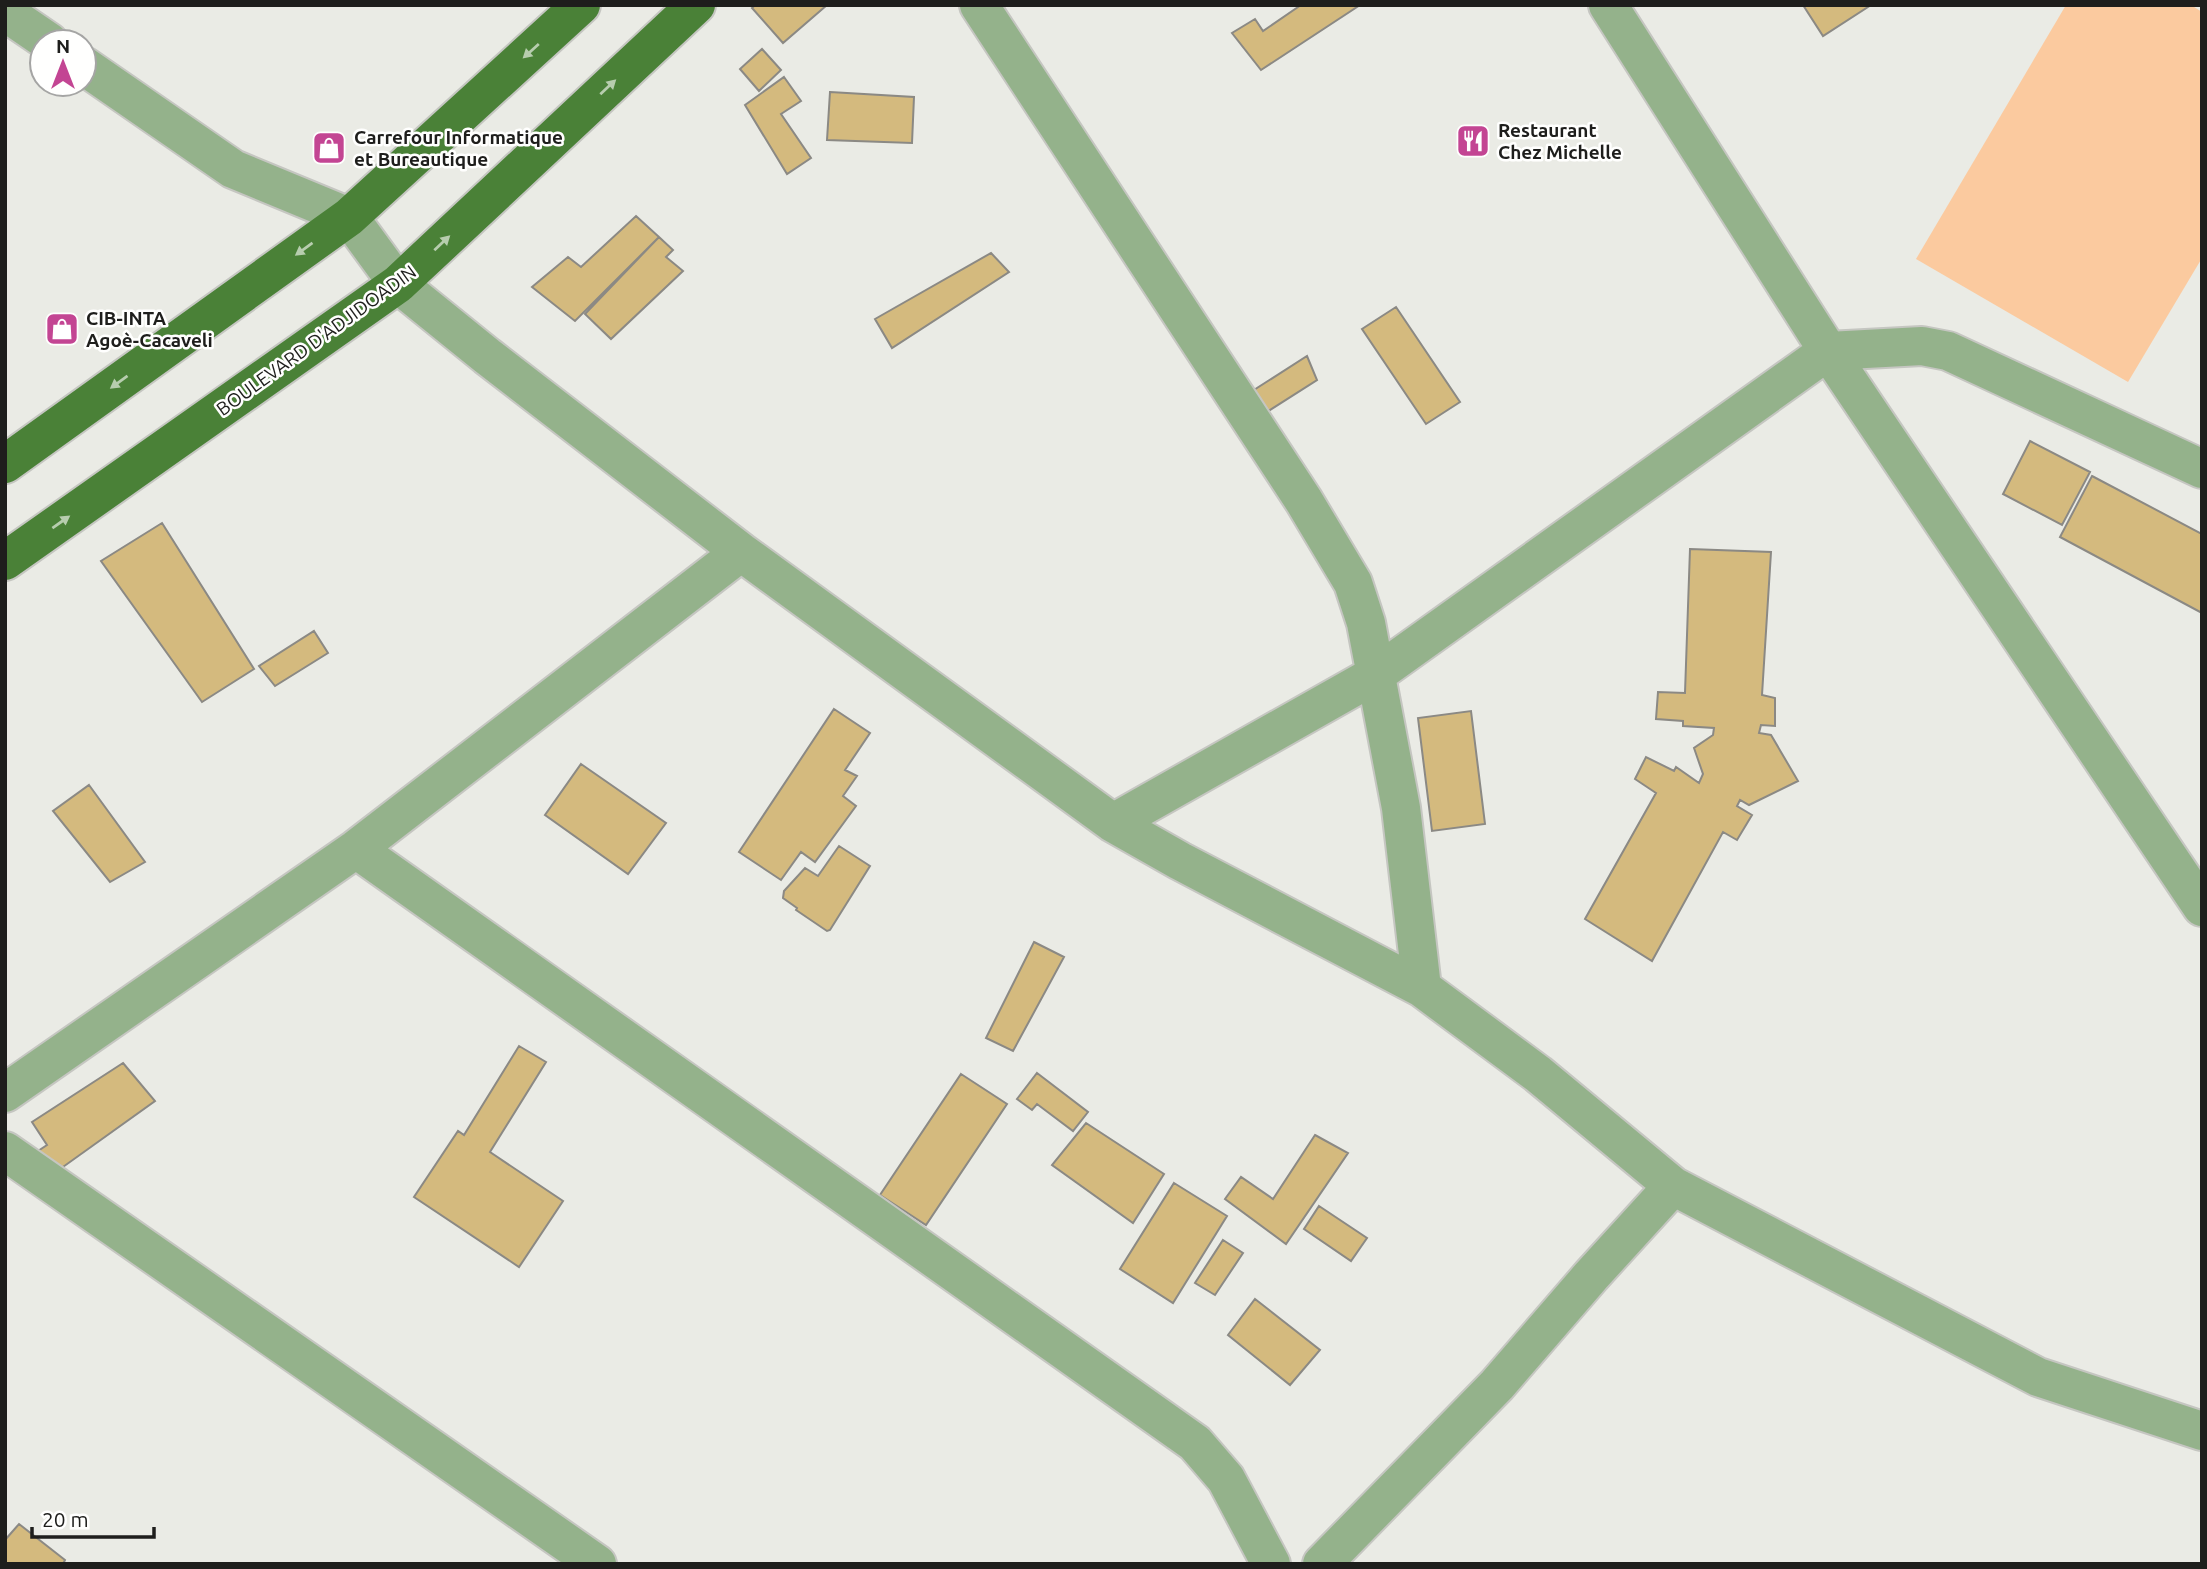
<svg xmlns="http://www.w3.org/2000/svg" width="2207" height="1569" viewBox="0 0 2207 1569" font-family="Ubuntu,sans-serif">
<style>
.green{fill:#fbca9f}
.building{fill:#d4ba7e;stroke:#8b8984;stroke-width:2}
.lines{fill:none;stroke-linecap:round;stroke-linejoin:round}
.minor-casing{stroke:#c5c6c1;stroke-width:42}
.major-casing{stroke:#c5c6c1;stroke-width:42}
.minor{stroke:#94b28b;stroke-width:38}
.major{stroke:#4a8137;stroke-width:38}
.oneway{fill:#b7cdae}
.labels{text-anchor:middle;stroke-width:5;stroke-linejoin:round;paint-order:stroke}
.poi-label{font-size:19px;font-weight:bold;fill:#1e1e1c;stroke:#fffffe;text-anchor:start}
.street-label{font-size:19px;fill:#1e1e1c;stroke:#fffffe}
</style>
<rect width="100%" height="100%" fill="#eaebe5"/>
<!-- green -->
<path class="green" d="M2066,5H2191L2202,12V258L2128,382L1916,259Z"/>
<!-- building -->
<path class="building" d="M755,5H827L783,43L752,8Z
M1301,5H1360L1261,70L1232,33L1255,19L1263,31Z
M1803,5H1871L1823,36Z
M762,49L781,70L759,91L740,69Z
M784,77L801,101L781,114L811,158L787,174L745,105Z
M830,92L914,97L912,143L827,140Z
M636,216L659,237L575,321L532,287L568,257L581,267Z
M659,237L673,250L666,257L683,271L611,339L585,314Z
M991,253L1009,272L892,348L875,319Z
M1396,307L1460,402L1426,424L1362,329Z
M1307,356L1317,380L1259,417L1243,397Z
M2030,441L2090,472L2062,525L2003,494Z
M2092,476L2202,534V613L2060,537Z
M162,523L254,669L202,702L101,561Z
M1690,549L1771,552L1762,695L1775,698V726L1761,725L1759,733L1771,735L1798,781L1749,805L1740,800L1737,806L1752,815L1737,840L1723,832L1652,961L1585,919L1656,793L1635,779L1646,757L1674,771L1676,767L1699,783L1703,774L1694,748L1713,735L1714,728L1683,726V721L1656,719L1658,692L1685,693Z
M314,631L328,653L275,686L259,666Z
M834,709L870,733L845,770L857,776L843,796L856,806L815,862L801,852L781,880L739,852Z
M1471,711L1485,824L1432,831L1418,718Z
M581,764L666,823L628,874L545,815Z
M89,785L145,862L110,882L53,811Z
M839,846L870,866L830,930L827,931L796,910L797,908L783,898L784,891L805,868L818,876Z
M1034,942L1064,957L1013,1051L986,1038Z
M519,1046L546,1062L490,1152L563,1201L519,1267L414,1197L458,1131L464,1135Z
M123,1063L155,1101L49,1177L32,1155L47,1145L32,1122Z
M1037,1073L1088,1112L1073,1131L1037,1104L1032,1110L1017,1099Z
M961,1074L1007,1104L926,1225L880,1195Z
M1086,1123L1164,1174L1133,1223L1052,1165Z
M1315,1135L1348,1153L1286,1244L1225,1199L1241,1177L1273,1199Z
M1174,1183L1227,1216L1173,1303L1120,1269Z
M1319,1206L1367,1238L1351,1261L1304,1229Z
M1223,1240L1243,1253L1215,1295L1195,1283Z
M1255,1299L1320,1350L1290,1385L1228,1335Z
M19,1524L65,1560L63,1564H5V1540Z"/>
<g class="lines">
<defs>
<path id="minor" d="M979,5L1304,501L1353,583L1366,623L1401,808L1422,988
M1608,5L1828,351L2202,907
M5,12L49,42
M84,66L233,169L349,217L398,284L487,356L741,552L1113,823L1180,861L1422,988L1538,1074L1673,1186L2038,1377L2202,1431
M1113,823L1375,675L1828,351L1922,346L1948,351L2202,469
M356,849L1195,1443L1226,1479L1271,1564
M5,1093L356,849L741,552
M5,1151L597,1564
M1322,1564L1497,1385L1591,1276L1673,1186"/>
<path id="major" d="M5,464L349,217L581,5
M5,561L398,284L696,5"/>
</defs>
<!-- minor casing -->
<use href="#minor" class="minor-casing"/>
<!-- major casing -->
<use href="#major" class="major-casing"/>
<!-- minor -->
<use href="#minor" class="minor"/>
<!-- major -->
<use href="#major" class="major"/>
</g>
<!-- one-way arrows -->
<defs><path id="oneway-solid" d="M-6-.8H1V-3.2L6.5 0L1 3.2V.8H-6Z" transform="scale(1.75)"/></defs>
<g class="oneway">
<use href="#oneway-solid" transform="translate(531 51) rotate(138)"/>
<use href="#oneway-solid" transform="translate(608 87) rotate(-43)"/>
<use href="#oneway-solid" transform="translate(442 243) rotate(-43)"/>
<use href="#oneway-solid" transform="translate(304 249) rotate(144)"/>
<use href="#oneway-solid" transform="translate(119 382) rotate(144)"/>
<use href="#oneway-solid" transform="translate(61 522) rotate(-35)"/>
</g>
<!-- icons -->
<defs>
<symbol id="restaurant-square" viewBox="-11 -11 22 22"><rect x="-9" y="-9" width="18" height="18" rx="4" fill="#c34593" stroke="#fffffe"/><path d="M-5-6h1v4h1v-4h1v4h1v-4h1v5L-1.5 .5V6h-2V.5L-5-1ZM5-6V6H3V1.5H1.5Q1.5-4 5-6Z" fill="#fff"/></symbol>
<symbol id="shop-square" viewBox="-11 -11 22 22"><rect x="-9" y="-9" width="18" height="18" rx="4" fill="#c34593" stroke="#fffffe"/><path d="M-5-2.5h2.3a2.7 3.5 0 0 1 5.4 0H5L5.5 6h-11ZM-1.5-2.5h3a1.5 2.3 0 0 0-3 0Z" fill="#fff"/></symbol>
</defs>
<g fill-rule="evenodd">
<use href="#restaurant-square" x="1454" y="122" width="38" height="38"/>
<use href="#shop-square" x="310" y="129" width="38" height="38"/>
<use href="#shop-square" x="43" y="310" width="38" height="38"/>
</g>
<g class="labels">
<!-- poi labels -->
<g class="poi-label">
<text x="1498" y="137">Restaurant<tspan x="1498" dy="22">Chez Michelle</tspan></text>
<text x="354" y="144">Carrefour Informatique<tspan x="354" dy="22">et Bureautique</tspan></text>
<text x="86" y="325">CIB-INTA<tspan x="86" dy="22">Agoè-Cacaveli</tspan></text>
</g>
<!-- street labels -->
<g class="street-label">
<text transform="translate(316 340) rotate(-36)" y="7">BOULEVARD D'ADJIDOADIN</text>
</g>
</g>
<!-- border -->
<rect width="2207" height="1569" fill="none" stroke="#1e1e1c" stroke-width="14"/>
<!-- north arrow -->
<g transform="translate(63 63)"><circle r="33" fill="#fffffe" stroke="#a5a5a4" stroke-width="2"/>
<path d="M0-5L12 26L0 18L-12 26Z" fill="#c34593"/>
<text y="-10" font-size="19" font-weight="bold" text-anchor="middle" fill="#1e1e1c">N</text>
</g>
<!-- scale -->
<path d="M32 1527v10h122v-10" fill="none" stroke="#1e1e1c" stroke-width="3.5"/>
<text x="42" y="1527" font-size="21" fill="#1e1e1c" stroke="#fffffe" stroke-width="5" paint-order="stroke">20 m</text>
</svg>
